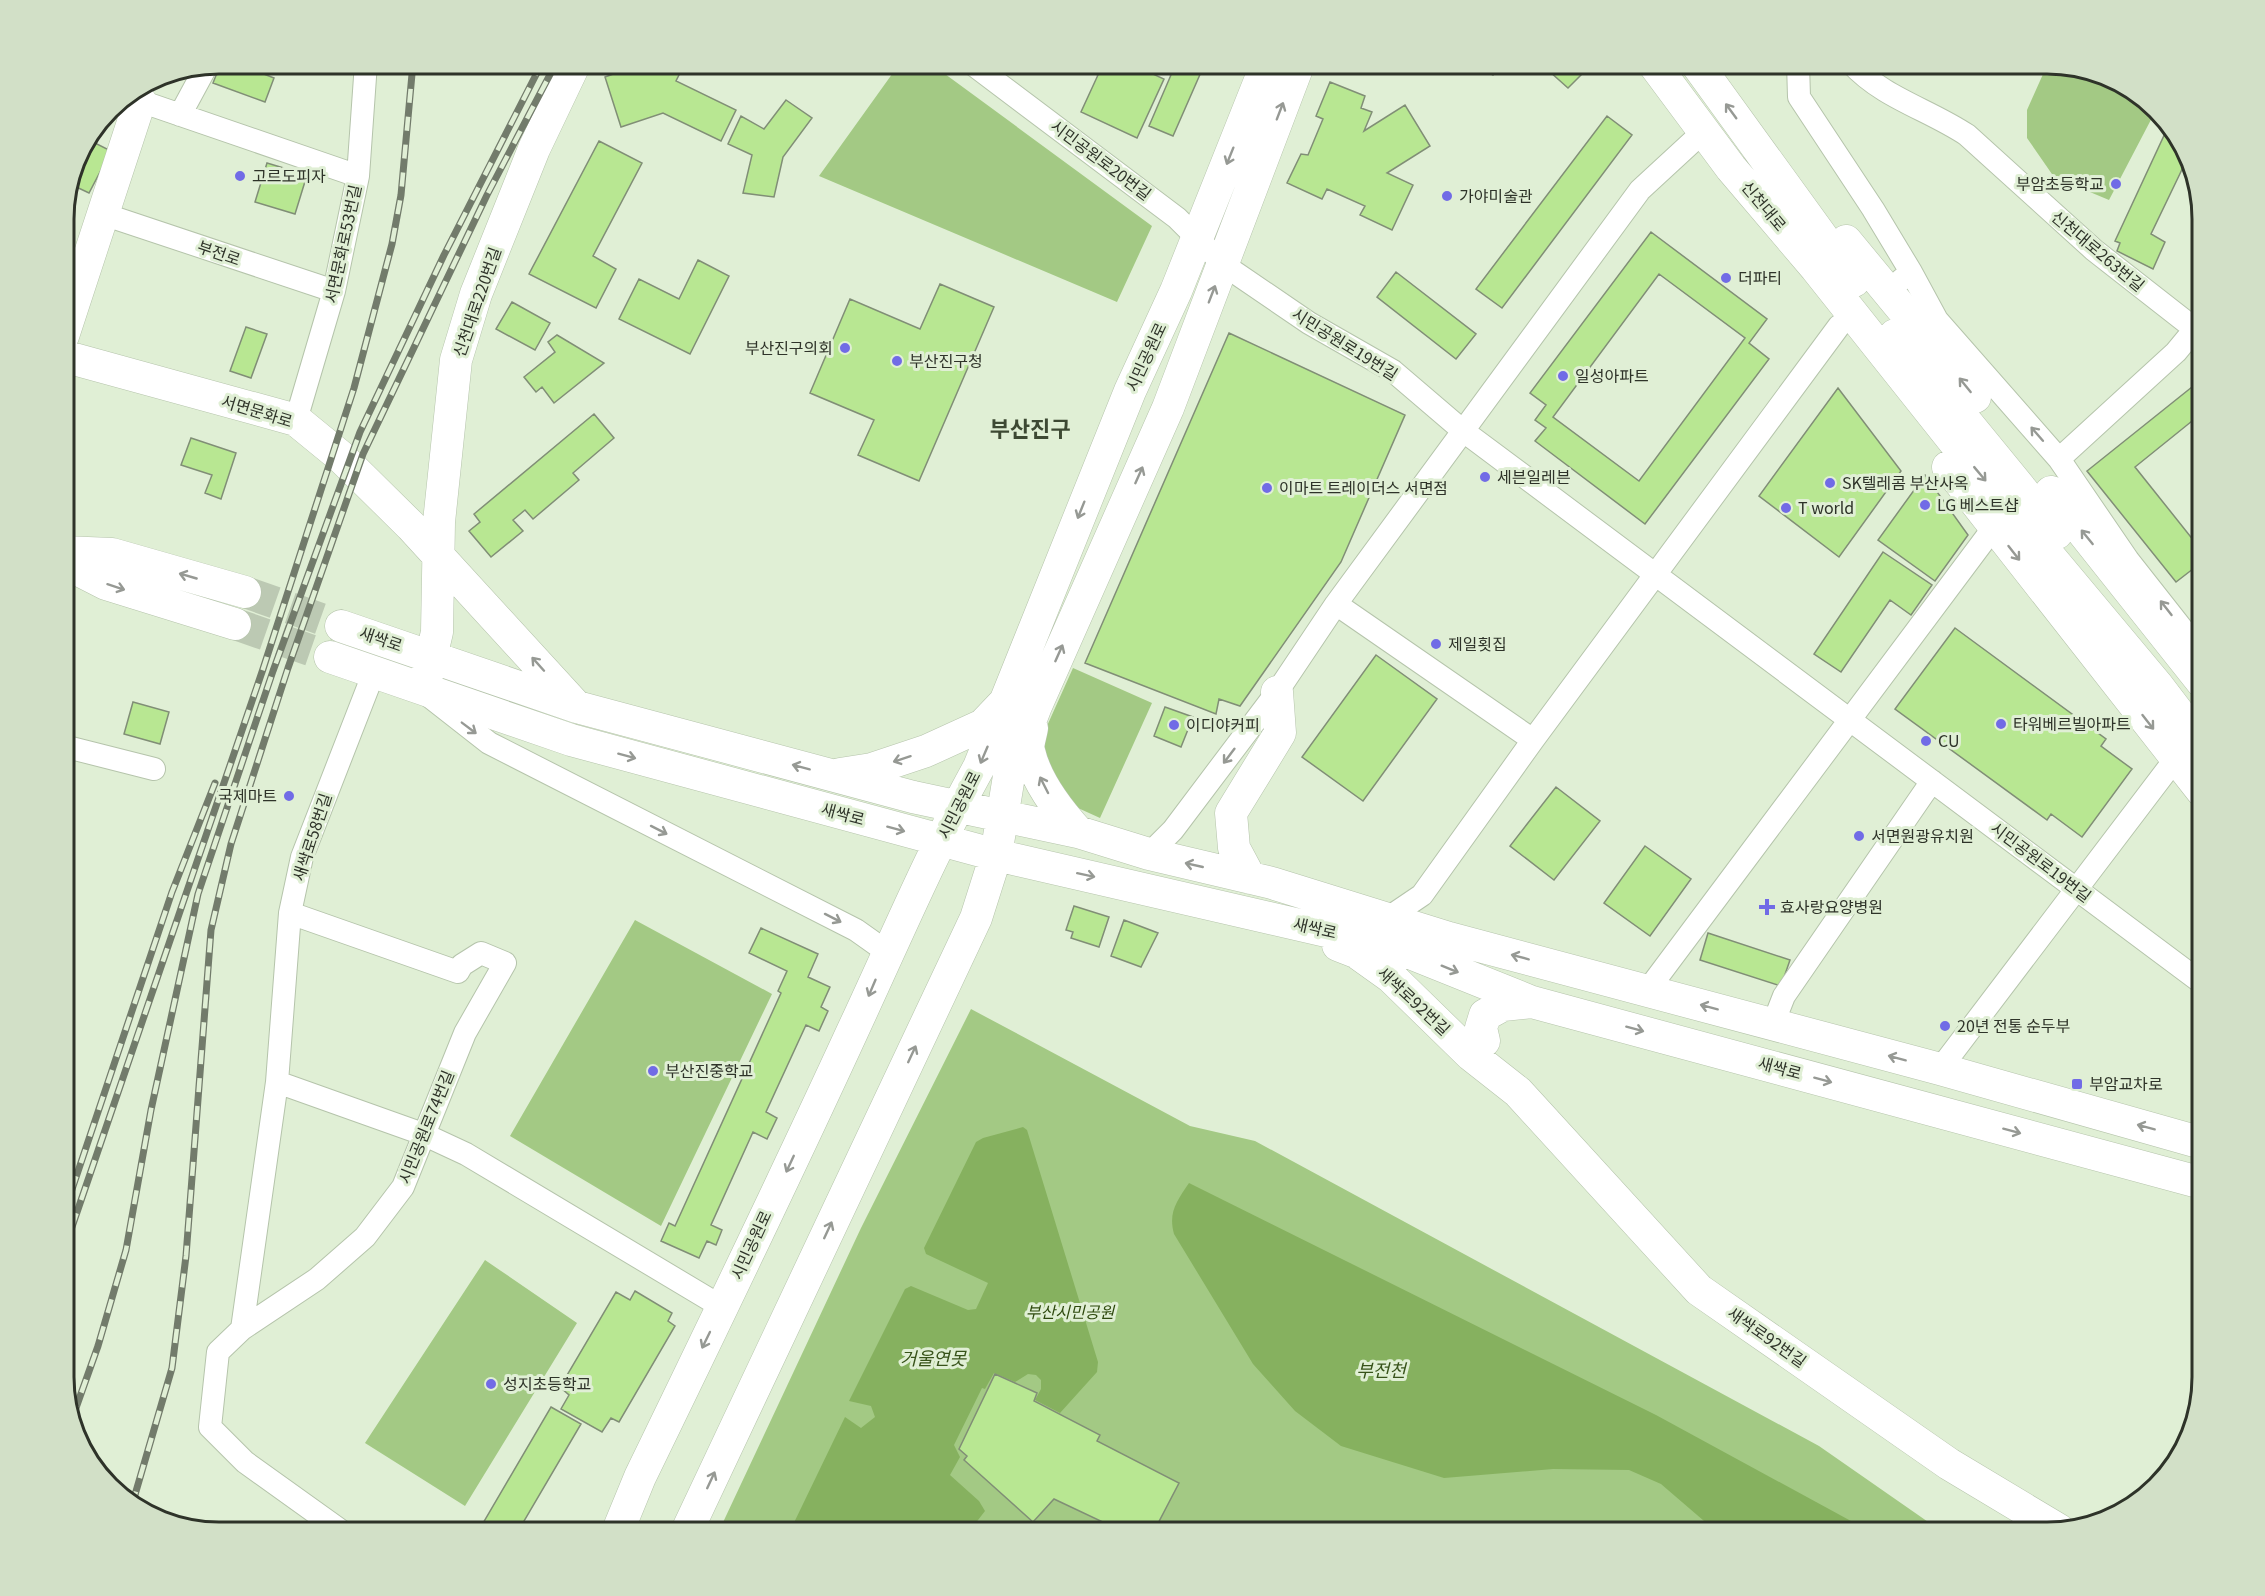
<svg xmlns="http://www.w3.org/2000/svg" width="2265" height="1596" viewBox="0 0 2265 1596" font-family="Georgia,'Noto Sans KR',serif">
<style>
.green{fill:#a3c984}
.water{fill:#86b15f}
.building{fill:#b8e792;stroke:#808e76;stroke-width:1.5;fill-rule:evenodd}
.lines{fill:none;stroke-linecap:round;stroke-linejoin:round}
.secondary-tunnel{stroke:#bcc9b3;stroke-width:32;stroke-dasharray:32 16;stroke-linecap:butt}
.street-casing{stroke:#b5c4ab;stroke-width:24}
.secondary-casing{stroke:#b5c4ab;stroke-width:33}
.street{stroke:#fff;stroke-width:22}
.secondary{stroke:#fff;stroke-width:32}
.rail-casing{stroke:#727b6b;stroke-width:7}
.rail{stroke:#e0efd5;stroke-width:4.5;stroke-dasharray:14;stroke-linecap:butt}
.oneway{stroke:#969994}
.poi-dot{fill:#716be6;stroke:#e0efd5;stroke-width:2}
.labels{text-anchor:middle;stroke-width:6;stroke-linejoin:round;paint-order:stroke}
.street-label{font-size:16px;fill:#2e3329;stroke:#e0efd5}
.poi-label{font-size:16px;fill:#2e3329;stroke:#e0efd5;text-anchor:start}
.park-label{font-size:16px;font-style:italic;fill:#2d490d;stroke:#e0efd5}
.water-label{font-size:18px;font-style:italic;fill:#37531a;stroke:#e0efd5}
.district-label{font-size:22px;font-weight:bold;fill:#3d4933;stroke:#e0efd5}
.rim{fill:none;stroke:#2e3329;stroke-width:3}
</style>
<rect width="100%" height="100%" fill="#e0efd5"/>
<!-- green -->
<path class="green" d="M900,63H930L1152,226L1117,302L819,176Z
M2048,63C2091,70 2125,76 2155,112L2109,200L2054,177L2027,138V110Z
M1073,668L1152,703L1100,818L1067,803L1038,746Z
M635,920L772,994L661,1226L510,1136Z
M971,1009L1190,1126L1255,1141L1819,1446L1944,1533H718L861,1228Z
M485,1260L577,1323L465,1506L365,1443Z"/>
<!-- water -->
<path class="water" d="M1023,1127L1027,1130L1098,1362L1097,1372L1060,1413L1035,1400L1041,1389V1380L1036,1375L1028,1374L1015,1382L994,1373L985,1389L982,1388L954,1445L960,1457L950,1475L979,1501L985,1511L968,1533H789L845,1417L861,1428L875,1417L871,1406L849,1401L905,1289L911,1286L968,1310L976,1309L988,1283L926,1254L924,1248L976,1142L983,1138Z
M1189,1183L1656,1415L1873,1533H1718L1661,1484L1629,1470L1553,1469L1444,1478L1341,1446L1295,1411L1253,1364L1174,1234C1168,1212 1177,1201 1189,1183Z"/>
<!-- building -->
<path class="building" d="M221,63H235L274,78L265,102L213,83Z
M644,63H685L676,81L736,110L721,141L663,113L621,127L605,77Z
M1071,63H1129L1164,79L1137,138L1081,112L1098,75Z
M1144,63H1205L1173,136L1149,126L1171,75Z
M1467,63H1499L1493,75Z
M1540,63H1593L1568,88Z
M1330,82L1365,96L1361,108L1372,112L1364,131L1405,105L1430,146L1387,173L1413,185L1392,230L1360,215L1365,206L1327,189L1322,199L1287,183L1301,154L1308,155L1323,119L1316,116Z
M786,100L812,118L783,157L774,197L743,193L752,155L728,144L741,116L764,129Z
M1607,116L1632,135L1502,308L1476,289Z
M2168,127L2186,149L2188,157L2151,234L2165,242L2153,269L2117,251L2120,243L2115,241Z
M87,139L111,151L89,193L70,184L79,149Z
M599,141L642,163L593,256L616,269L596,308L529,274Z
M267,163L307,175L295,214L255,202Z
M1651,232L1767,319L1749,343L1769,359L1645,524L1535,441L1546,428L1535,420L1546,405L1530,393ZM1659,274L1745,338L1639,481L1553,417Z
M698,260L729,276L690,354L619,319L639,279L679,299Z
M1396,272L1476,334L1456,359L1377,297Z
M940,284L994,307L919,481L858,455L874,420L810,393L850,299L920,329Z
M512,302L550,323L535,350L496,329Z
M246,327L267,334L251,378L230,371Z
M1229,333L1405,415L1341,562L1240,706L1219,699L1216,714L1085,663Z
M557,335L604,363L554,403L542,387L536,392L524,377L555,352L548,342Z
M2202,379V413L2135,467L2202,551V562L2176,582L2087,471Z
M1838,388L1901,471L1839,557L1759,496Z
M594,414L614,438L573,473L579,480L533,519L525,510L513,520L523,531L491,557L469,531L480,522L474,514Z
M191,438L236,453L221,499L205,493L212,475L181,465Z
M1925,475L1968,535L1935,581L1878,540Z
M1883,552L1932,585L1911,615L1890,600L1841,672L1814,654Z
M1955,628L2106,739L2101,746L2132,769L2082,837L2051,814L2047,820L1895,709Z
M1376,655L1437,699L1363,801L1302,757Z
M133,702L169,712L160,744L124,734Z
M1165,707L1193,717L1181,747L1154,736Z
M1556,787L1600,821L1554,880L1510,846Z
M1645,846L1691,879L1650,936L1604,903Z
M1074,906L1109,917L1099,947L1071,938L1073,932L1066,930Z
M1124,920L1158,933L1141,967L1111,956Z
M761,928L818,954L808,977L830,987L821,1007L828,1011L819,1031L806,1025L766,1112L777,1118L767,1139L753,1132L711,1225L722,1230L716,1245L707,1241L699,1258L661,1241L669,1223L675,1226L781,993L778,991L787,971L749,953Z
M1708,933L1790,960L1781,986L1700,960Z
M2201,1045H2202V1063L2193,1056Z
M635,1291L672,1313L668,1321L675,1326L619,1422L611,1418L602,1432L561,1409L569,1395L560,1387L616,1292L630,1300Z
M995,1374L1037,1393L1034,1401L1100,1435L1097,1441L1179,1483L1153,1533H1126L1054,1499L1033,1522L964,1460L967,1456L959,1449Z
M551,1407L581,1424L517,1533H485L479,1530Z"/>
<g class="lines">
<!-- secondary-tunnel -->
<path class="secondary-tunnel" d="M245,592L341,626
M235,624L330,657"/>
<defs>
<path id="street" d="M971,63L1177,218L1224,265L1309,323L1393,371L1462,430L2202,983
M1798,63L1799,97L1873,209L1911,272L1901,280
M1851,63C1883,98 1928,109 1967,135L2094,250L2195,329L2176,352L2059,459
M140,101L358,176
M180,115L207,65
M103,214L334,291
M1911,272L1937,320L2059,459L2128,560L2202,654
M296,420L334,291L358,176L366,63
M1336,604L1533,740
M429,696L489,743L856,930L887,952
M63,746L154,769
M1149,854L1173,830L1277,692L1336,604L1640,190L1704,131
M290,913L458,972L462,965L481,953L505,963L465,1033L403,1187L365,1237L317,1279L242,1329L218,1352L210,1427L245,1462L344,1533
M1388,918L1422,895L1533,740L1839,326
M1647,991L1994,527
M1773,1024L1784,996L1932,781
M1940,1069L2176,758
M277,1082L423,1134L466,1154L722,1307
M242,1329L277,1082L290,913L302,857L374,672"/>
<path id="secondary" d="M1653,63L1731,168L1816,268L1964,454L2157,685L2202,744
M1696,63L1854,281
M1846,241L1975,397
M1895,335L2057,533
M63,336L140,101L132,92
M63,356L296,420L340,456L411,526L574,704
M1948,467L2202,791
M2051,492L2202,682
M63,552L112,554L245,592
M63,562L106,584L235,624
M341,626L577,707L913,797L1078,832L1149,854L1272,883L1449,938L1940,1069L2202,1143
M330,657L571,740L996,855L1395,947L1532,1002L2202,1183
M427,675L437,632L439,522L456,360L476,294L534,149L575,63
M1032,728C1031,735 1027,745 1029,751C1036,782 1058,810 1078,832
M840,774L872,769L926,751L983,725L1003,704
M1250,878L1234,848L1231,813L1280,733L1277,692
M1338,945L1356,952L1391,977L1471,1055L1518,1092L1699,1290L1949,1464L2059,1530
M1484,1041L1481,1028L1485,1015L1503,1005L1532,1002
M617,1533L640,1477C712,1329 784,1180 853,1030C894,942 932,852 979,767L1130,391L1176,291L1267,63
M686,1533L976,918L996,855L1009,776L1036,706L1168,408L1299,63"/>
</defs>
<!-- street casing -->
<use href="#street" class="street-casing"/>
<!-- secondary casing -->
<use href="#secondary" class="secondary-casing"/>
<!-- street -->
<use href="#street" class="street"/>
<!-- secondary -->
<use href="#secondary" class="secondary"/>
<defs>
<path id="rail" d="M63,1216L172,892L215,783
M63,1253L263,669L354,388L392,244L401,195L413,63
M72,1419L98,1346L126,1250L151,1110L198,894L273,671L360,432L444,255L542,63
M132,1505L172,1368L186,1256L211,930L231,844L288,668L363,454L487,195L556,63"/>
</defs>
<!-- rail casing -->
<use href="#rail" class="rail-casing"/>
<!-- rail -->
<use href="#rail" class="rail"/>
</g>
<!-- one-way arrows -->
<defs><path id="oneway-shaft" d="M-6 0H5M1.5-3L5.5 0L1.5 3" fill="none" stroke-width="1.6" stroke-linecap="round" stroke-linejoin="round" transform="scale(1.5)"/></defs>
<g class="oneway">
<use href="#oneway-shaft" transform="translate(1280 111) rotate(-69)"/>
<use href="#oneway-shaft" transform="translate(1731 111) rotate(-126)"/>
<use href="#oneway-shaft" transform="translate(1230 156) rotate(112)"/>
<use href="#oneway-shaft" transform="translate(1212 294) rotate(-69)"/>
<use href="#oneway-shaft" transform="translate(1965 385) rotate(-129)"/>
<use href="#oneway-shaft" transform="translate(2037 434) rotate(-131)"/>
<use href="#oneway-shaft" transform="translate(1980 474) rotate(50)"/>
<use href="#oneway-shaft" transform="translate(1139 475) rotate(-66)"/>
<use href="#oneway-shaft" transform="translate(1081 510) rotate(112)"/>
<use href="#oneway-shaft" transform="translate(2087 537) rotate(-129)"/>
<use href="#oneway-shaft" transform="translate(2014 553) rotate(52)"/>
<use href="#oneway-shaft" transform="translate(188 576) rotate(-164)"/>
<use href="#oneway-shaft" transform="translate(116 587) rotate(18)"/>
<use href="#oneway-shaft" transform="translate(2166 608) rotate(-128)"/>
<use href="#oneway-shaft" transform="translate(1059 653) rotate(-66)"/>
<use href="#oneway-shaft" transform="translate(538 664) rotate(-132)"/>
<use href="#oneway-shaft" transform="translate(2148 722) rotate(52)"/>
<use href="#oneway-shaft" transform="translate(469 728) rotate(37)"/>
<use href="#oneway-shaft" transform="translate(984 755) rotate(113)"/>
<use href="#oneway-shaft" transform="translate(627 756) rotate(15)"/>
<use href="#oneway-shaft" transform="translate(1229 756) rotate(127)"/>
<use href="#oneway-shaft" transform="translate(902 759) rotate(162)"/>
<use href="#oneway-shaft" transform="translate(801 767) rotate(-165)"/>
<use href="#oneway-shaft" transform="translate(1044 785) rotate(-117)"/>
<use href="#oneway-shaft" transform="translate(896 829) rotate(15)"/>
<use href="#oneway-shaft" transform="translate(659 830) rotate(27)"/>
<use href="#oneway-shaft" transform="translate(1194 865) rotate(-167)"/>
<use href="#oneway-shaft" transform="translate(1086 875) rotate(12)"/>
<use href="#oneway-shaft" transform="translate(833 918) rotate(27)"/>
<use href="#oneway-shaft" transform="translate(1520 957) rotate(-165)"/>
<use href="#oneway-shaft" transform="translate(1450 969) rotate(22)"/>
<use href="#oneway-shaft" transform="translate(872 988) rotate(113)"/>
<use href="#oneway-shaft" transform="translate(1709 1007) rotate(-165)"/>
<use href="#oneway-shaft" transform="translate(1635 1029) rotate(15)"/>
<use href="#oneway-shaft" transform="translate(912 1054) rotate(-65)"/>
<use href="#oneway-shaft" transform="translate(1897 1058) rotate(-165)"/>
<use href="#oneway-shaft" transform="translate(1823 1080) rotate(15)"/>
<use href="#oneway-shaft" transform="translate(2146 1127) rotate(-165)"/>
<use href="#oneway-shaft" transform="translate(2012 1131) rotate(15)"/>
<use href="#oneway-shaft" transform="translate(790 1164) rotate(115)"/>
<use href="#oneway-shaft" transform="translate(828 1230) rotate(-65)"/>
<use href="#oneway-shaft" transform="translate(706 1340) rotate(116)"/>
<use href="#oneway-shaft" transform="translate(711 1480) rotate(-65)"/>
</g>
<!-- markers -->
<g class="poi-dot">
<circle cx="240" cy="176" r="6"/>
<circle cx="2116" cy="184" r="6"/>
<circle cx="1447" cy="196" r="6"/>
<circle cx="1726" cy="278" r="6"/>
<circle cx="845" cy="348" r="6"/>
<circle cx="897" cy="361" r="6"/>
<circle cx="1563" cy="376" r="6"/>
<circle cx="1485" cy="477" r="6"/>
<circle cx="1830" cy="483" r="6"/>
<circle cx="1267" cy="488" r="6"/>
<circle cx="1925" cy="505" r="6"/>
<circle cx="1786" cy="508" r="6"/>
<circle cx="1436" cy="644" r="6"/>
<circle cx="2001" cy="724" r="6"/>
<circle cx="1174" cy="725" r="6"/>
<circle cx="1926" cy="741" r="6"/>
<circle cx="289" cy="796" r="6"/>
<circle cx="1859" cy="836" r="6"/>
<path d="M1764 898h6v6h6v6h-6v6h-6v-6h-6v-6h6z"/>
<circle cx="1945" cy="1026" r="6"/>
<circle cx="653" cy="1071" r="6"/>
<rect x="2071" y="1078" width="12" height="12" rx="3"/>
<circle cx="491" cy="1384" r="6"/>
</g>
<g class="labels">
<!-- street labels -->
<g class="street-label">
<text transform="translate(1101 160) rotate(37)" y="6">시민공원로20번길</text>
<text transform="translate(1764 206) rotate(50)" y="6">신천대로</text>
<text transform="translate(343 244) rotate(-78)" y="6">서면문화로53번길</text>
<text transform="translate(2098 251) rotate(40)" y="6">신천대로263번길</text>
<text transform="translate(219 253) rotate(19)" y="6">부전로</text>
<text transform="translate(477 302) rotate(-71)" y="6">신천대로220번길</text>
<text transform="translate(1345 344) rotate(32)" y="6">시민공원로19번길</text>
<text transform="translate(1146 357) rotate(-65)" y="6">시민공원로</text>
<text transform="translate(257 411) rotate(17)" y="6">서면문화로</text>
<text transform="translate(381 639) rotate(19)" y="6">새싹로</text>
<text transform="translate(959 805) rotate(-63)" y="6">시민공원로</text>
<text transform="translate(843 814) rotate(15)" y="6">새싹로</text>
<text transform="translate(312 837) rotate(-72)" y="6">새싹로58번길</text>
<text transform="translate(2041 862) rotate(37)" y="6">시민공원로19번길</text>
<text transform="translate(1315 928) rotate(13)" y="6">새싹로</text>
<text transform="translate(1414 1001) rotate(43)" y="6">새싹로92번길</text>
<text transform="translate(1780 1068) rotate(15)" y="6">새싹로</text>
<text transform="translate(426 1127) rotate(-68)" y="6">시민공원로74번길</text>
<text transform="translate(751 1245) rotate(-65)" y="6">시민공원로</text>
<text transform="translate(1767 1337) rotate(35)" y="6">새싹로92번길</text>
</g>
<!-- poi labels -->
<g class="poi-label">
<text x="252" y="182">고르도피자</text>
<text x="2104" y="190" text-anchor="end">부암초등학교</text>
<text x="1459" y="202">가야미술관</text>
<text x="1738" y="284">더파티</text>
<text x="833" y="354" text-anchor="end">부산진구의회</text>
<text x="909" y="367">부산진구청</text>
<text x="1575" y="382">일성아파트</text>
<text x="1497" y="483">세븐일레븐</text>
<text x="1842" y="489">SK텔레콤 부산사옥</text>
<text x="1279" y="494">이마트 트레이더스 서면점</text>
<text x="1937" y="511">LG 베스트샵</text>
<text x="1798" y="514">T world</text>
<text x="1448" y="650">제일횟집</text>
<text x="2013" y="730">타워베르빌아파트</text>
<text x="1186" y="731">이디야커피</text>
<text x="1938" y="747">CU</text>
<text x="277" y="802" text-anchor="end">국제마트</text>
<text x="1871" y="842">서면원광유치원</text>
<text x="1780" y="913">효사랑요양병원</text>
<text x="1957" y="1032">20년 전통 순두부</text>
<text x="665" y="1077">부산진중학교</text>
<text x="2089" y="1090">부암교차로</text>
<text x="503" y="1390">성지초등학교</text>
</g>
<!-- park labels -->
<g class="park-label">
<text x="1070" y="1318">부산시민공원</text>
</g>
<!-- water labels -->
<g class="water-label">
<text x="933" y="1365">거울연못</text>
<text x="1381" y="1377">부전천</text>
</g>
<!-- district labels -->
<g class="district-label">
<text x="1030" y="437">부산진구</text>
</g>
</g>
<!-- crop -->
<path d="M0 0H2265V1596H0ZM219 74H2047A145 145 0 0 1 2192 219V1377A145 145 0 0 1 2047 1522H219A145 145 0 0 1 74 1377V219A145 145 0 0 1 219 74Z" fill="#d2e0c7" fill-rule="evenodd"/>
<path class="rim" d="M219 74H2047A145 145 0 0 1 2192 219V1377A145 145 0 0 1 2047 1522H219A145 145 0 0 1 74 1377V219A145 145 0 0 1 219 74Z"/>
</svg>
